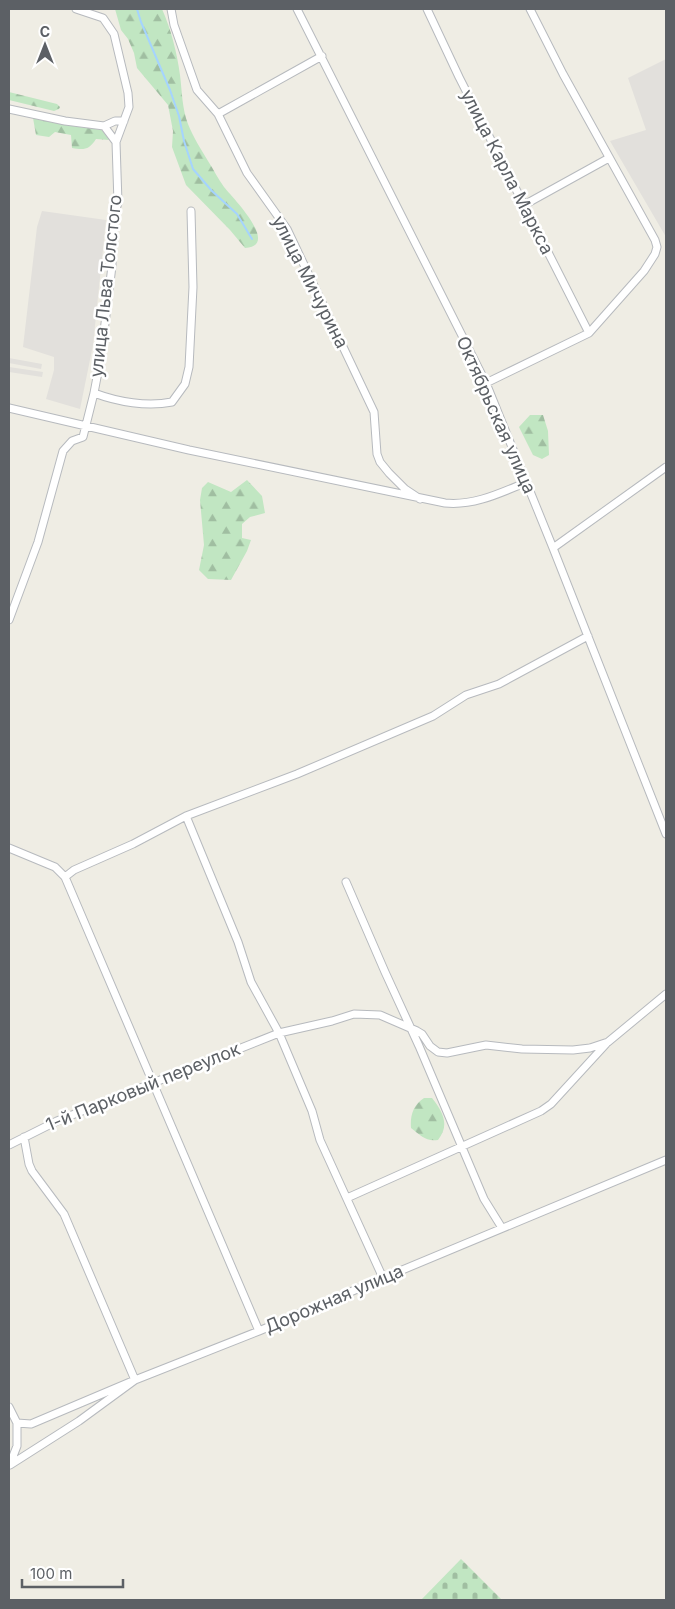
<svg xmlns="http://www.w3.org/2000/svg" width="675" height="1609" viewBox="0 0 675 1609" font-family="Inter,sans-serif">
<style>
.industrial{fill:#e2e0dc}
.forest{fill:url(#forest-firs)}
.cemetery{fill:url(#cemetery-stones)}
.lines{fill:none;stroke-linecap:round;stroke-linejoin:round}
.stream{stroke:#a5d4fe;stroke-width:2}
.minor-casing{stroke:#b7babe;stroke-width:9}
.minor{stroke:#fff;stroke-width:7}
.labels{text-anchor:middle;stroke-width:5;stroke-linejoin:round;paint-order:stroke}
.street-label{font-size:18px;fill:#5c6065;stroke:#fff}
</style>
<defs>
<pattern id="forest-firs" width="22" height="20" patternUnits="userSpaceOnUse" patternTransform="scale(1.25)"><rect width="22" height="20" fill="#c1e6c2"/><path d="M5 1l3.5 6h-7zM16 11l3.5 6h-7z" fill="#a0bea1"/></pattern>
<pattern id="cemetery-stones" width="16" height="16" patternUnits="userSpaceOnUse" patternTransform="scale(1.25)"><rect width="16" height="16" fill="#c1e6c2"/><path d="M2 7V4a2 2 0 0 1 4 0v3zM10 15v-3a2 2 0 0 1 4 0v3z" fill="#a0bea1"/></pattern>
</defs>
<rect width="100%" height="100%" fill="#efede4"/>
<!-- industrial -->
<path class="industrial" d="M666,59V237L610,141L646,130L628,78Z
M42,211L106,220L93,345L80,409L46,399L54,370V357L23,347L37,227Z
M9,358L42,364L41,369L9,363Z
M9,367L43,372L42,377L9,372Z"/>
<!-- forest -->
<path class="forest" d="M115,9H162C171,29 177,53 180,75C182,91 182,109 188,124C193,137 201,149 208,161C214,170 218,179 224,187C232,197 281,246 245,248L230,230L186,185L172,147L173,131L168,105L137,68L134,53L128,39L121,30Z
M9,92L57,104L60,107L59,109L54,111L9,100Z
M33,118L65,125L102,130L109,140L96,139C89,150 84,150 72,148L71,135L55,132L49,137L36,135Z
M530,415H543L548,431L549,455L542,459L533,455L519,427Z
M247,480L262,496L265,513L250,517L242,524V538L251,540L247,551L231,580L208,579L199,570L204,545L200,500L202,488L208,482L231,492Z
M424,1098H432C443,1112 450,1125 438,1140C426,1142 420,1135 411,1128C410,1116 413,1105 424,1098Z"/>
<!-- cemetery -->
<path class="cemetery" d="M461,1559L502,1600H421Z"/>
<g class="lines">
<!-- stream -->
<path class="stream" d="M137,9L141,22L170,90L179,116L184,141L193,169L212,191L237,214L252,239"/>
<defs>
<path id="minor" d="M76,9L103,18L114,34L128,93L129,107L116,142
M171,9L174,25L197,90L218,114L247,173L287,229L374,412L377,454L380,462L389,473L405,489L420,499
M297,9L486,383L553,548L666,834
M427,9L459,77L589,333
M9,109L65,121L104,126L116,142L118,203L112,221V266L101,356L94,393L83,437L72,441L63,451L38,542L9,620
M218,114L322,56
M104,126L115,121H124
M524,205L609,158
M486,383L589,333L644,271L655,254L657,247L655,240L563,74L530,9
M94,393C118,402 147,407 172,402L185,384L189,367L193,287L191,211
M9,408L189,450L445,503C474,506 500,493 527,482
M553,548L666,467
M186,816L238,942L251,982L279,1033L312,1111L320,1140L383,1278
M9,848L50,865L55,867L65,877L259,1331
M65,877L74,870L133,844L186,816L297,774L433,716L466,695L499,684L588,636
M346,882L385,972L419,1046L484,1199L502,1228
M9,1145L57,1121L279,1033L332,1021L354,1014L380,1015L417,1031L422,1034L430,1046L438,1052L447,1053L486,1045L522,1049L573,1050L590,1048L608,1042L666,994
M347,1198L541,1111L551,1104L606,1044
M9,1407L17,1423L31,1424L135,1380L259,1331L383,1278L666,1160
M10,1464L17,1446V1423
M10,1465L79,1421L135,1380L64,1214L32,1171L29,1164L24,1137"/>
</defs>
<!-- minor casing -->
<use href="#minor" class="minor-casing"/>
<!-- minor -->
<use href="#minor" class="minor"/>
</g>
<g class="labels">
<!-- street labels -->
<g class="street-label">
<text transform="translate(507 172) rotate(63)" y="6">улица Карла Маркса</text>
<text transform="translate(310 282) rotate(63)" y="6">улица Мичурина</text>
<text transform="translate(106 286) rotate(-84)" y="6">улица Льва Толстого</text>
<text transform="translate(496 415) rotate(66)" y="6">Октябрьская улица</text>
<text transform="translate(143 1087) rotate(-22)" y="6">1-й Парковый переулок</text>
<text transform="translate(334 1299) rotate(-23)" y="6">Дорожная улица</text>
</g>
</g>
<!-- border -->
<rect width="675" height="1609" fill="none" stroke="#5c6065" stroke-width="20"/>
<!-- north arrow -->
<g transform="translate(45 45)" stroke="#ffffff" stroke-width="4" paint-order="stroke">
<path d="M0-4L9 19L0 12L-9 19Z" fill="#5c6065"/>
<text y="-8" font-size="14" font-weight="bold" text-anchor="middle" fill="#5c6065">С</text>
</g>
<!-- scale -->
<path d="M22 1579v8h101v-8" fill="none" stroke="#5c6065" stroke-width="2.5"/>
<text x="30" y="1579" font-size="15" fill="#5c6065" stroke="#ffffff" stroke-width="4" paint-order="stroke">100 m</text>
</svg>
